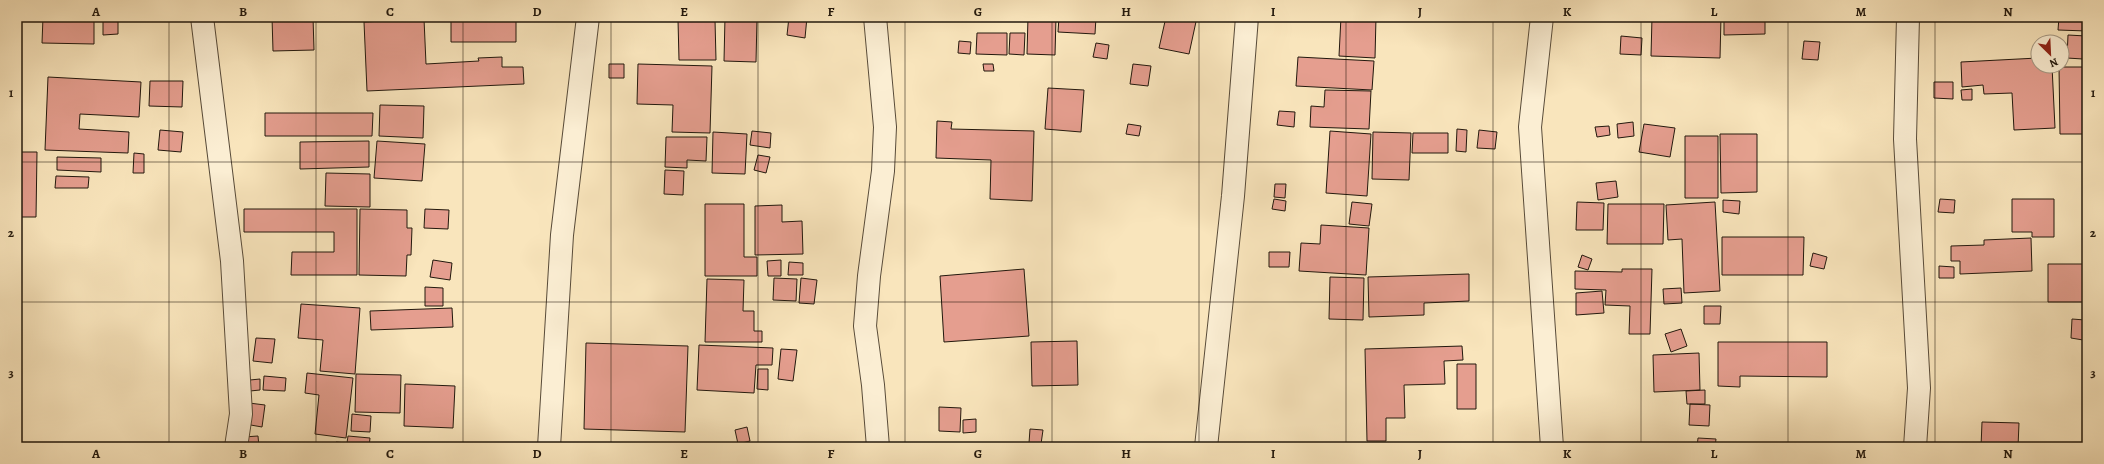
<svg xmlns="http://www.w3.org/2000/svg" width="2104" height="464" viewBox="0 0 2104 464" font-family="Alegreya,serif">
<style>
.building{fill:#e59e8f;stroke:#22180d}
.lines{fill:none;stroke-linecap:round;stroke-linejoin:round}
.minor-casing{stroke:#584b39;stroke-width:24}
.minor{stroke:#fbeed3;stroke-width:22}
.grid{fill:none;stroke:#22180d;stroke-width:1;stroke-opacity:0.55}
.neatline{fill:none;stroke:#22180d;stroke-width:1.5}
.grid-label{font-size:13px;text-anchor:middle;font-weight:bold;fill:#22180d}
</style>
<rect width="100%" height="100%" fill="#f9e5bc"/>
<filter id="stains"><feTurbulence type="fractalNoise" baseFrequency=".005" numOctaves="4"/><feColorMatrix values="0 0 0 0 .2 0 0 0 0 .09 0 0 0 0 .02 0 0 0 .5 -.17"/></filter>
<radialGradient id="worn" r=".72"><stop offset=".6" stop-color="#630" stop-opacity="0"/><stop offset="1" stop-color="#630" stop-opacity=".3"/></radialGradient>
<!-- building -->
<path class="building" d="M43,17H94V44L42,43Z
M103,17H118V34L103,35Z
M272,17H313L314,50L273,51Z
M725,17L757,18L756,62L724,61Z
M789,17H807L805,38L787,35Z
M1028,17H1056L1055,55L1027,54Z
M1059,17H1096L1095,34L1058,32Z
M1166,17H1197L1189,54L1159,48Z
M1341,17H1376L1375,58L1339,56Z
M1652,17H1721L1720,58L1651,56Z
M1724,17H1765V34L1724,35Z
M2059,17H2087V31L2058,30Z
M424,19L426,64L479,61L478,58L502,57V67H523L524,84L367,91L364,22Z
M516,19V42H451V20Z
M678,20H715L716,60H679Z
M977,33H1007V55L976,54Z
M1010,33H1025L1024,55L1009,54Z
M2068,35L2086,36L2083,59L2067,58Z
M1621,36L1642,38L1641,55L1620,54Z
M959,41L971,42L970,54L958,53Z
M1804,41L1820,42L1818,60L1802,59Z
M1096,43L1109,45L1107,59L1093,57Z
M1298,57L1374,61L1372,90L1296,86Z
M2038,58V66H2052L2055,128L2014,130L2012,93L1984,94L1983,85L1962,87L1961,62Z
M609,64H624V78H609Z
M638,64L712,66L710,133L672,132L673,105L637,104Z
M983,64H993L994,71H984Z
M1133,64L1151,66L1148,86L1130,84Z
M2059,67H2087V134H2060Z
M48,77L141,82L139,117L80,114L79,129L129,132L128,153L45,150Z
M150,81H183L182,107L149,106Z
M1934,82H1953V99L1934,98Z
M1048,88L1084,90L1081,132L1045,129Z
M1972,89V100H1962L1961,90Z
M1325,90L1371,91L1369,129L1310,127L1311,106L1324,107Z
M380,105L424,106L423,138L379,136Z
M1279,111L1295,112L1294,127L1277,125Z
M265,113H373L372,136H265Z
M937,121L952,122L951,129L1034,131L1032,201L990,199L991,160L936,158Z
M1633,122L1634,136L1618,138L1617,124Z
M1128,124L1141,126L1139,136L1126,134Z
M1644,124L1675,128L1670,157L1639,152Z
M1609,126L1610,135L1597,137L1595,127Z
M1457,129L1467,130L1466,152L1456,151Z
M160,130L183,132L181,152L158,150Z
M1479,130L1497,132L1495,149L1477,148Z
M752,131L771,133L770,148L750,145Z
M1330,131L1371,134L1367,196L1326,193Z
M713,132L747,134L745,174L712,173Z
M1373,132L1411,133L1409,180L1372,179Z
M1413,133H1448V153H1412Z
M1720,134H1757V192L1721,193Z
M1685,136H1718V198H1685Z
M666,137H707L706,161L687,160V168L665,167Z
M369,141V167L300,169V142Z
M377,141L425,144L422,181L374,178Z
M17,152H37L36,217H17Z
M134,153L144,154V173H133Z
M758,155L770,157L766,173L754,170Z
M57,157L101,158V172L57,170Z
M665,170L684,171L683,195L664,194Z
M326,173L370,174V207L325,206Z
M56,176L89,177L88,188H55Z
M1616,181L1618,197L1598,200L1596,183Z
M1275,184H1286L1285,198L1274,197Z
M1274,199L1286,201L1285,211L1272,209Z
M1940,199L1955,200L1954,213L1938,212Z
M2012,199H2054V237H2032V232H2012Z
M1723,200L1740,201L1739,214L1723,212Z
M1352,202L1372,204L1369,226L1349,224Z
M1577,202L1604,203L1603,230H1576Z
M1715,202L1720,291L1684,293L1682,239L1668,240L1666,205Z
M705,204H744V257H757V276H705Z
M1608,204H1664L1663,244H1607Z
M782,205V222L802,221L803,254L755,255V206Z
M244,209H357V275H291L292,252H334V232H244Z
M360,209L407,210V228H412L411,255H407L406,276L359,275Z
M425,209L449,210L448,229L424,228Z
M1321,225L1369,228L1366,275L1299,271L1301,243L1320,244Z
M1722,237H1804L1803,275H1722Z
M2031,238L2032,271L1960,274V261H1951V246L1984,245V240Z
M1269,252H1290L1289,267H1269Z
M1813,253L1827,257L1824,269L1810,266Z
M1582,255L1592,259L1588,270L1578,267Z
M433,260L452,263L450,280L430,277Z
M781,260V276H768L767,261Z
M789,262L803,263V275H788Z
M2048,264H2087V302H2048Z
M1939,266L1954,267V278H1939Z
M1024,269L1029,336L944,342L940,276Z
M1622,269H1652L1650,334H1629L1630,306L1605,305L1606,290L1575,289V271L1622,272Z
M1469,274V301L1424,303V315L1369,317L1368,277Z
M1330,277L1364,278L1363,320L1329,319Z
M774,278L797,279L796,301L773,300Z
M801,278L817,280L814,304L799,303Z
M707,279L744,280L743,311H754V331H762V342H705Z
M425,287L443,288V306H425Z
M1681,288L1682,303L1664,304L1663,289Z
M1602,291L1604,313L1576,315V293Z
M301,304L360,308L355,374L320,371L323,340L298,338Z
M1704,306H1721L1720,324H1704Z
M452,308L453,327L371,330L370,311Z
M2072,319L2085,320L2083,340L2071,338Z
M1681,329L1687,346L1671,352L1665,334Z
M256,338L275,339L272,363L253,361Z
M1077,341L1078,385L1032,386L1031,342Z
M1718,342H1827V377L1740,376V387L1718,386Z
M586,343L688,346L685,432L584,429Z
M699,345L773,348L772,365H756L754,393L697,390Z
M1462,346L1463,360L1444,361L1445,384L1404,385L1405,418H1386V441H1367L1365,349Z
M781,349L797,350L793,381L778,379Z
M1699,353L1700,390L1654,392L1653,355Z
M1457,364H1476V409H1457Z
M758,369H768V390L757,389Z
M307,373L353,378L346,438L315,434L319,395L305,393Z
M356,374L401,375L400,413L355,412Z
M264,376L286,378L285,391L263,390Z
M260,379V390L250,391V380Z
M405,384L455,386L453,428L404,426Z
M1705,390V404H1687L1686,391Z
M249,403L265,405L262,427L245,424Z
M1690,404L1710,405L1709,426L1689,425Z
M939,407L961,408L960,432L939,431Z
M352,414L371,416L370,432L351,431Z
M976,419V432L963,433V420Z
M1982,422L2019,423L2018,447H1981Z
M747,427L750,441L738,444L735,430Z
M1030,429L1043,430L1041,444L1029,443Z
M258,436L259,447H245L244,437Z
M348,436L370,438L369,447H336V442L347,443Z
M1698,438L1716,439L1715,447H1697Z
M414,445L446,447H414Z"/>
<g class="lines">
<defs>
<path id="minor" d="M202,17L232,261L241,414L236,447
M875,17L885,127L883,171L869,276L865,326L873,385L878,447
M1542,17L1530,127L1552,447
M1908,17L1905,139L1919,388L1915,447
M549,447L562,235L588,17
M1206,447L1233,196L1247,17"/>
</defs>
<!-- minor casing -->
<use href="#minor" class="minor-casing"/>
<!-- minor -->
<use href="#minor" class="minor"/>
</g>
<!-- grid -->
<path class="grid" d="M169,17V447M316,17V447M463,17V447M611,17V447M758,17V447M905,17V447M1052,17V447M1199,17V447M1346,17V447M1493,17V447M1641,17V447M1788,17V447M1935,17V447M17,162H2087M17,302H2087"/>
<!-- margin -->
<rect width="2104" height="464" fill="none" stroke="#f9e5bc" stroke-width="44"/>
<!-- north arrow -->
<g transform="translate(2050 54) rotate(156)"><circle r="19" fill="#fbeed3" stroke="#a49884"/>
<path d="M0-3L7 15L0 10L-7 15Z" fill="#8f2418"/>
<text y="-6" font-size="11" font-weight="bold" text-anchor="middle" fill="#22180d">N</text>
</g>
<rect x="22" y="22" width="2060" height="420" class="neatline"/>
<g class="grid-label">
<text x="96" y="16">A</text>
<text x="243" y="16">B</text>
<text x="390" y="16">C</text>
<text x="537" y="16">D</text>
<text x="684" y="16">E</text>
<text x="831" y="16">F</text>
<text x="978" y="16">G</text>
<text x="1126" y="16">H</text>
<text x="1273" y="16">I</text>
<text x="1420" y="16">J</text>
<text x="1567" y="16">K</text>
<text x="1714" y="16">L</text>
<text x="1861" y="16">M</text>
<text x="2008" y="16">N</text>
<text x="11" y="97">1</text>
<text x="2093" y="97">1</text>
<text x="11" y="237">2</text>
<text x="2093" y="237">2</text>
<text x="11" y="377">3</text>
<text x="2093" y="377">3</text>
<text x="96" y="458">A</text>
<text x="243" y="458">B</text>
<text x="390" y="458">C</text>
<text x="537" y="458">D</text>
<text x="684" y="458">E</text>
<text x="831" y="458">F</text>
<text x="978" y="458">G</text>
<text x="1126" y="458">H</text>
<text x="1273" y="458">I</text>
<text x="1420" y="458">J</text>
<text x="1567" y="458">K</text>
<text x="1714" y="458">L</text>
<text x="1861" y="458">M</text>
<text x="2008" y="458">N</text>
</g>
<rect width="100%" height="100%" filter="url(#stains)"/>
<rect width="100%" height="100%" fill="url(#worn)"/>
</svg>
